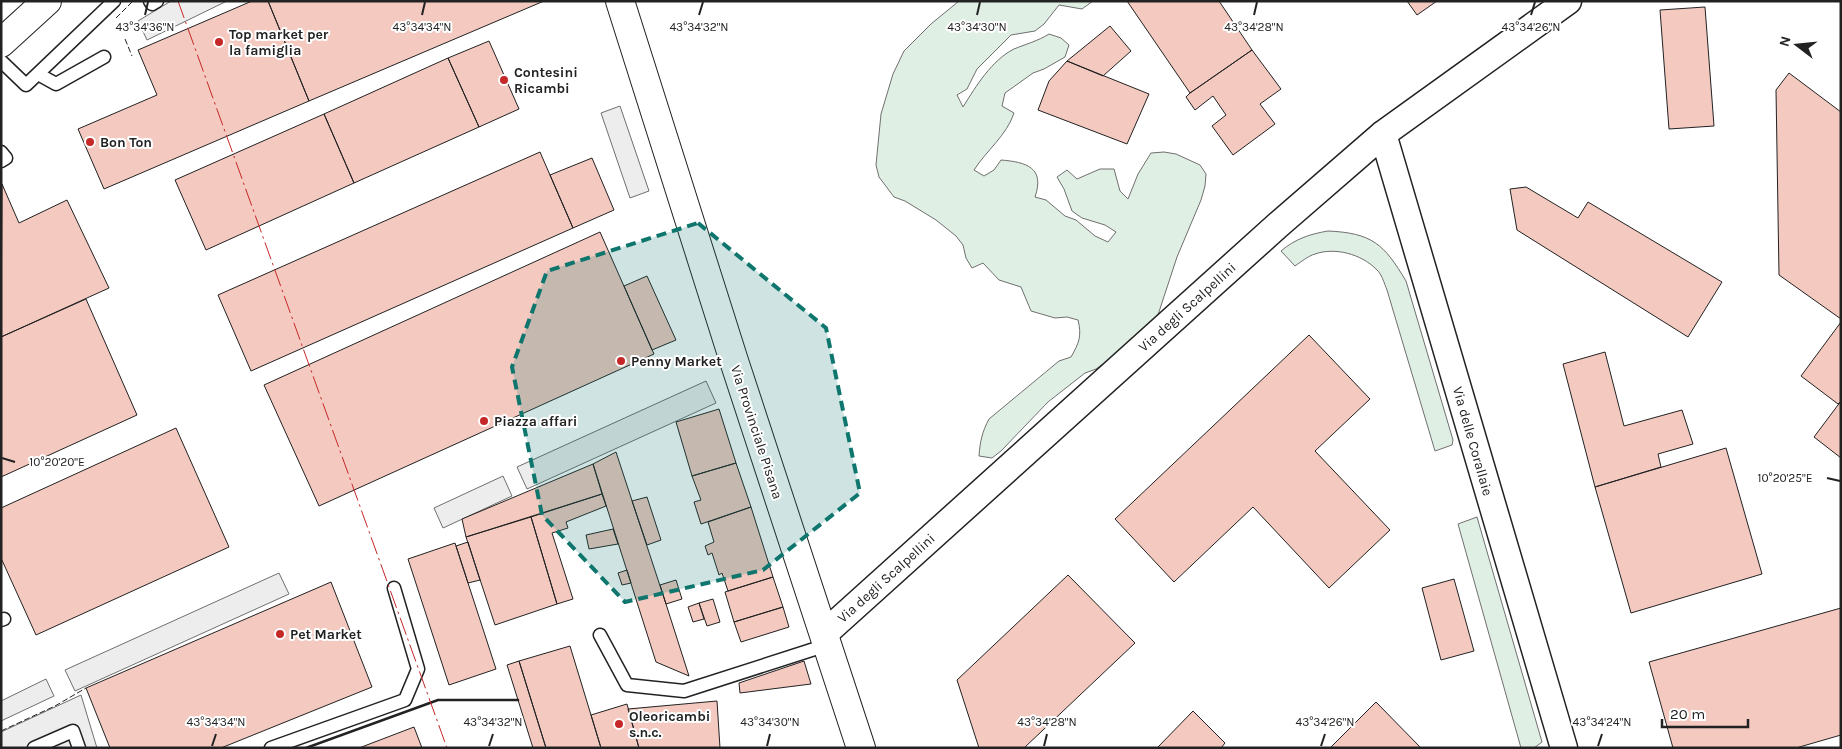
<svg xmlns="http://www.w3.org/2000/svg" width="1842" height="749" viewBox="0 0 1842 749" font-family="Karla,sans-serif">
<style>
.green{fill:#e0efe3;stroke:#6f6f6f}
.parking{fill:#ededed;stroke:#6f6f6f}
.building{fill:#f3c9c0;stroke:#222}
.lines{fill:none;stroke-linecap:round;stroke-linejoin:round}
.lane-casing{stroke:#222;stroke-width:15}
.street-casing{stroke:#222;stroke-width:29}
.secondary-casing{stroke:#222;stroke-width:30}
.lane{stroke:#fff;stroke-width:12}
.street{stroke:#fff;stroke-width:26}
.secondary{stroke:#fff;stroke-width:28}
.fence{stroke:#222;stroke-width:1;stroke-dasharray:6 2.5;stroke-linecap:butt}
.wall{stroke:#222;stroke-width:2.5}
.power{stroke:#c62828;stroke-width:1;stroke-dasharray:18 4 2.5 4;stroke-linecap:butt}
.marked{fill:#0f766e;fill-opacity:0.2;stroke:#0f766e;stroke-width:4;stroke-dasharray:10 6;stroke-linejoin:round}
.ticks{fill:none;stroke:#222;stroke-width:2}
.poi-dot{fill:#c62828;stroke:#fff;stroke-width:2}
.labels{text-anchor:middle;stroke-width:4;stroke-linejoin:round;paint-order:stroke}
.poi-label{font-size:14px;font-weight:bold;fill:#222;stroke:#fff;text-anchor:start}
.street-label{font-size:14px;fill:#222;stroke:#fff}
.ticks-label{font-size:12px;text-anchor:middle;fill:#222;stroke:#fff;stroke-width:4;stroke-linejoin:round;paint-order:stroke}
</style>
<rect width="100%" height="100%" fill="#fff"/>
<!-- green -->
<path class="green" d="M959,1H1093L1082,9L1059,5L1044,24L1035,31L1011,35L977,69L967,89L957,95L963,107C976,86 992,60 1014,49C1026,44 1038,41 1049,34L1061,38L1069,45L1065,57L1044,69L1033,73L1005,93L1002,106L1014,113C1007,135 986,151 974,170L984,176L994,170L1001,160C1027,162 1045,168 1035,197L1046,200L1065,216L1076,220L1095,236L1108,242L1116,232L1105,225L1082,218L1072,211L1064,189L1057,177L1067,170L1077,179L1100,169H1114L1120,191L1128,199L1138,174L1151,153L1164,152L1176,154L1200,165L1206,174L1205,186L1201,200L1177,257L1154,327L1096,369L1085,373L1048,402L1001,451L992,458L979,456C980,442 982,432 989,419L1059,361L1071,357C1079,343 1082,336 1078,320L1067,317L1055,318L1031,311L1021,287L999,280L983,263L972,268L966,258L963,245L956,236L936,220L905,201L894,197L879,177L876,165L881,114L893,74L904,51L931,24Z
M1328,231C1372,233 1384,244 1406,281L1453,440L1452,445L1435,451L1387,290C1384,283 1382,274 1376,269C1361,254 1335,247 1315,254C1308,256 1301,262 1295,266L1281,251C1295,239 1310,234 1328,231Z
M1477,517L1542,742L1534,748H1521L1458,524Z"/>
<!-- parking -->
<path class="parking" d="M171,1H227L147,40L138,21Z
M620,106L649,191L630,198L601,113Z
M706,381L716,403L527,489L517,467Z
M503,476L512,496L443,528L434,508Z
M279,573L289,594L75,691L65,670Z
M46,679L54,696L1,721V701Z
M81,695L97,748H1V732Z"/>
<!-- building -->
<path class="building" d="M252,1H268L309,101L104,189L78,129L157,95L138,50Z
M268,1H544L309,101Z
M1127,1H1219L1252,50L1190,93Z
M1407,1H1437L1417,15Z
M1705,7L1714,126L1669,129L1660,10Z
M1110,26L1131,51L1103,76L1067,61Z
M489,41L519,109L479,127L448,58Z
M1252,50L1281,89L1260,104L1275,124L1233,155L1212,126L1226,115L1213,96L1195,110L1186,97L1190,93Z
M448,58L479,127L354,183L324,114Z
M1067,61L1149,94L1127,144L1038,110L1049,81Z
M1789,73L1841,112V319L1779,275L1776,90Z
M324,114L354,183L206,250L175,180Z
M540,152L573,228L251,371L218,295Z
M592,158L614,210L573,228L550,175Z
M2,184L19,223L67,200L109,288L1,337Z
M1526,187L1578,218L1588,202L1722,282L1688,337L1517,230L1510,189Z
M600,232L654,354L319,506L264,385Z
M647,276L676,340L652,350L624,286Z
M86,299L137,415L1,477V337Z
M1841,322V401L1838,404L1801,376Z
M1309,335L1370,399L1315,451L1390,530L1329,588L1253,507L1174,582L1115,519Z
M1605,352L1624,426L1682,410L1693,444L1658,454L1661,467L1595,487L1563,364Z
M1841,401V458L1814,437Z
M719,409L736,463L692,476L676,422Z
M176,428L229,547L36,635L1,558V508Z
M1726,448L1762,574L1631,613L1595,487Z
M616,452L666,604L689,676L656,662L593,464Z
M736,463L751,507L701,524L694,502L701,500L692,476Z
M593,464L602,494L466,537L462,519Z
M602,494L606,506L566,522L568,528L552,533L573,599L557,604L531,517Z
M647,497L661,540L647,545L632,501Z
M751,507L773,577L728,591L722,573L719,575L712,553L708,555L705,546L714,542L708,522Z
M531,517L557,604L495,625L466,537Z
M613,529L618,544L589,549L586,535Z
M468,542L480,580L468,583L456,546Z
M455,543L496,669L449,685L408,559Z
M627,570L631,583L622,585L618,573Z
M1068,575L1135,643L1024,748H979L957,680Z
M773,577L783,607L734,622L725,592Z
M1454,579L1474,651L1441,660L1422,588Z
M676,580L682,599L666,604L660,585Z
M331,582L372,687L221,748H110L86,688Z
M713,599L720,622L707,626L699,603Z
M699,603L704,619L693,622L688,607Z
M783,607L789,627L741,642L734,622Z
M1841,608V735L1796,748H1673L1649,662Z
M570,646L591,715L601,748H546L519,661Z
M519,661L546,748H533L518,700L507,665Z
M804,661L811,684L740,693L739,683Z
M717,701L720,748H639L628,709Z
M1376,702L1421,748H1330Z
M627,704L639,748H601L591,715Z
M1193,711L1225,743L1221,748H1157Z
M414,727L422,748H359Z"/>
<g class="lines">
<defs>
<path id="lane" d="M150,1L152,4L157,1
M1,61L26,85L114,1
M38,74L56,84L104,57
M1,152L6,158L1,161
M1,620L4,619
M600,635L627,685L684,691L827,645
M34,748L73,731L79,748
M271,748L405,700L418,669L394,588"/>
<path id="street" d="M1383,134L1564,748
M824,634L1278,225L1383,134L1568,1"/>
<path id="secondary" d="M620,1L734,361L861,748
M1,43L47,1"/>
</defs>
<!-- lane casing -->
<use href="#lane" class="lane-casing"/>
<!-- street casing -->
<use href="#street" class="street-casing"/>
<!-- secondary casing -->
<use href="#secondary" class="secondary-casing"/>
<!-- lane -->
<use href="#lane" class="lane"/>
<!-- street -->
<use href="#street" class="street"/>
<!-- secondary -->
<use href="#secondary" class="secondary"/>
<!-- fence -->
<path class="fence" d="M116,18L133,1
M125,39L132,56
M1,731L55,706L86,688"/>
<!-- wall -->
<path class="wall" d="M306,748L438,700H518"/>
<!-- power -->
<path class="power" d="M178,1L447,748"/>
</g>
<!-- marked area -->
<path class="marked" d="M698,223L826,328L860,493L763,570L625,602L542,515L512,367L547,271Z"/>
<!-- ticks -->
<path class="ticks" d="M145,15L148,2M422,15L425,2M699,15L703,2M977,15L980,2M1254,15L1257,2M1531,15L1535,2M2,458L15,462M1827,478L1840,481M212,746L216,734M489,746L493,734M767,746L770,734M1044,746L1047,734M1321,746L1325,734M1598,746L1602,734"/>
<!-- markers -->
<g class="poi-dot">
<circle cx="219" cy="42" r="5"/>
<circle cx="504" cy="80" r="5"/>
<circle cx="90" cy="142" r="5"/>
<circle cx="621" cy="361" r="5"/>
<circle cx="484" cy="421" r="5"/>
<circle cx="280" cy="634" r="5"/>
<circle cx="619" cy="724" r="5"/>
</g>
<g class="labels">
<!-- poi labels -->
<g class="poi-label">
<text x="229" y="39">Top market per<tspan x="229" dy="16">la famiglia</tspan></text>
<text x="514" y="77">Contesini<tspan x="514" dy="16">Ricambi</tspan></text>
<text x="100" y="147">Bon Ton</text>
<text x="631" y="366">Penny Market</text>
<text x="494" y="426">Piazza affari</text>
<text x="290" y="639">Pet Market</text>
<text x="629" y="721">Oleoricambi<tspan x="629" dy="16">s.n.c.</tspan></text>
</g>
<!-- street labels -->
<g class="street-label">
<text transform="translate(1187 307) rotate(-42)" y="5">Via degli Scalpellini</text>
<text transform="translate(757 432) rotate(72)" y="5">Via Provinciale Pisana</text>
<text transform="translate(1473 441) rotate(74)" y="5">Via delle Corallaie</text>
<text transform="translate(886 578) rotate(-42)" y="5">Via degli Scalpellini</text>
</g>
</g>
<g class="ticks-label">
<text x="145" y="31">43°34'36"N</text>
<text x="422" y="31">43°34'34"N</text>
<text x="699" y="31">43°34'32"N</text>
<text x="977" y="31">43°34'30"N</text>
<text x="1254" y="31">43°34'28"N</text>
<text x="1531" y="31">43°34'26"N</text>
<text x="57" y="466">10°20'20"E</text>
<text x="1785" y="482">10°20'25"E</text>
<text x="216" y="726">43°34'34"N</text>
<text x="493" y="726">43°34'32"N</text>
<text x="770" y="726">43°34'30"N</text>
<text x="1047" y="726">43°34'28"N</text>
<text x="1325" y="726">43°34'26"N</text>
<text x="1602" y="726">43°34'24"N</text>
</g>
<!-- border -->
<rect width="1842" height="749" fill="none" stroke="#222222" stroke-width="5"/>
<!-- north arrow -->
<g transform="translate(1797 45) rotate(286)" stroke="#ffffff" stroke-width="4" paint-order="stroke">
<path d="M0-4L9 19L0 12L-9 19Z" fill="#222222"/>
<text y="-8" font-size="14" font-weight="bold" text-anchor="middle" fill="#222222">N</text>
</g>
<!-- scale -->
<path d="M1662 719v8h86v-8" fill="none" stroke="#222222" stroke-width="2.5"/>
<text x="1670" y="719" font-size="15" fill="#222222" stroke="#ffffff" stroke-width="4" paint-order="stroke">20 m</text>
</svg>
